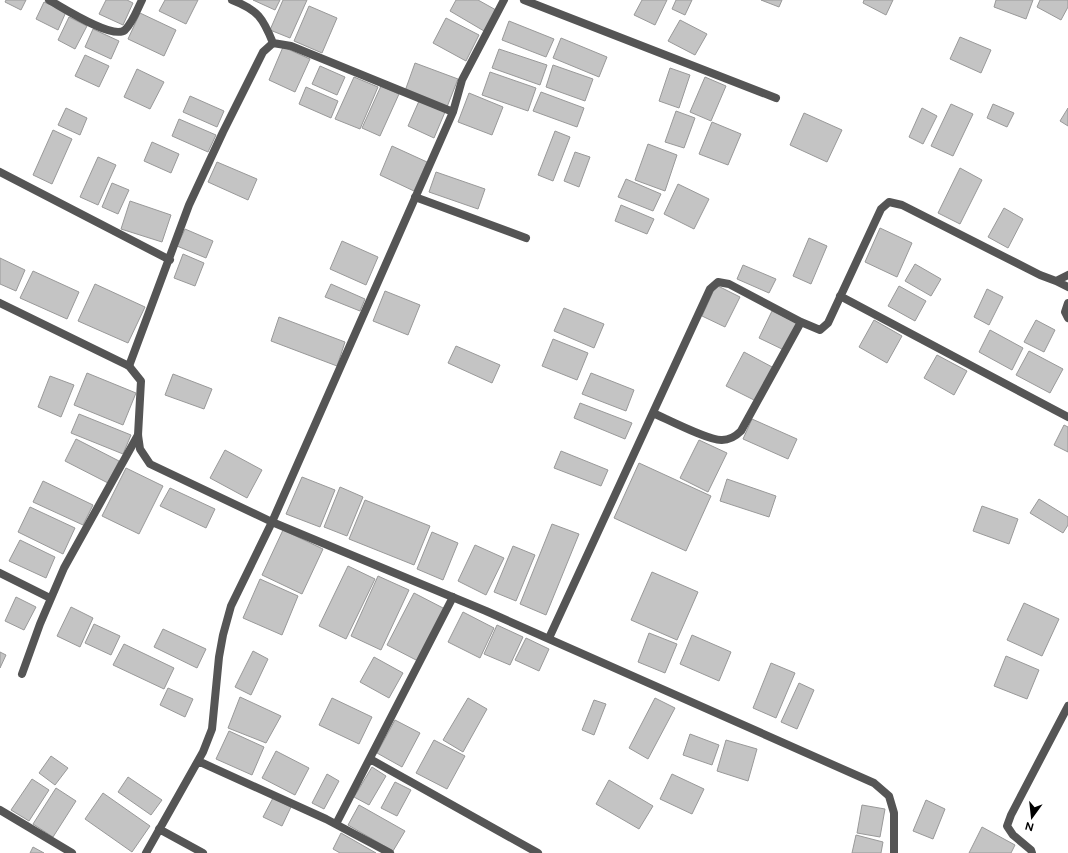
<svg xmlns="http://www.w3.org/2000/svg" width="1068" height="853" viewBox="0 0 1068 853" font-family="Figtree,sans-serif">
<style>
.building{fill:#c4c4c4;stroke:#999}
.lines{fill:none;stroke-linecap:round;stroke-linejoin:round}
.minor{stroke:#555;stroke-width:8}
.tertiary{stroke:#555;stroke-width:8}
</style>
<rect width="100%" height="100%" fill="#fff"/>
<!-- building -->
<path class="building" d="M6,0H26L21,10L5,2Z
M106,0H127L133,3L123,25L99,14Z
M165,0H198L186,24L159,11Z
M253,0H280L275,10Z
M283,0H307L290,38L270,30Z
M456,0H478L496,10L484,31L450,11Z
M642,0H667L655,25L634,15Z
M676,0H692L685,15L672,9Z
M761,0H782L779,7Z
M864,0H893L886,15L863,3Z
M996,0H1033L1026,19L994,7Z
M1040,0H1068V7L1061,20L1037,7Z
M44,2L66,12L58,30L36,19Z
M309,6L337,18L322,53L294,41Z
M140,13L176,30L164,56L128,39Z
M69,17L87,26L75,49L58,40Z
M446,18L479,35L466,61L433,43Z
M680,20L707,34L695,55L668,41Z
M509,21L554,39L546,57L502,40Z
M93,29L119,41L111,59L85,47Z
M960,37L991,50L981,73L950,59Z
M561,38L607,57L599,77L553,58Z
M283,47L310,59L295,92L269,80Z
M499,49L547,65L540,85L492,68Z
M85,55L109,66L99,87L75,76Z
M415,63L458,79L447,107L405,91Z
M553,65L593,79L585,101L546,87Z
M320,66L345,77L337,95L312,84Z
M670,68L690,75L679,108L659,101Z
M137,69L164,82L150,109L124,97Z
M490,72L536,88L528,111L482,95Z
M354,77L378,87L360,129L335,119Z
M705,77L726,86L711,121L690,112Z
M381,86L399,94L380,136L362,128Z
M306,87L338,101L331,118L299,104Z
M541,92L584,108L577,127L533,111Z
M469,93L503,107L492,135L458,122Z
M190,96L224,111L217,127L183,112Z
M419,101L445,112L434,138L408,126Z
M951,104L973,114L953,156L931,146Z
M993,104L1014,113L1007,127L987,118Z
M66,108L87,118L80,135L58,125Z
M922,108L937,116L923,144L909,137Z
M1068,108V126L1060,121Z
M676,111L695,118L684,148L665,142Z
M804,113L842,130L827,162L790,145Z
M179,119L216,135L208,152L172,136Z
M712,122L741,134L728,165L699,154Z
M53,130L72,139L52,184L33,175Z
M555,131L570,137L553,181L538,175Z
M152,142L179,154L171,173L144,161Z
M648,144L677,155L665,191L635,180Z
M392,146L427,162L414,191L380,175Z
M575,152L590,157L579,187L564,181Z
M98,157L116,165L98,205L80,197Z
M217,162L257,179L248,200L208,182Z
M960,168L982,180L960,224L938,213Z
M436,172L485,189L478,209L429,192Z
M626,179L661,194L653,211L618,197Z
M112,183L129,190L118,214L102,207Z
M678,184L709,199L694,229L664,214Z
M130,201L171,215L162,242L121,229Z
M621,205L654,219L647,234L615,221Z
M1004,208L1023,219L1008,248L988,237Z
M880,228L912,243L897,277L865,262Z
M185,229L213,241L206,258L177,246Z
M809,238L827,246L811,284L793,276Z
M342,241L378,257L366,285L330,269Z
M183,254L204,263L195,286L174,278Z
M0,258L25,270L16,291L0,284Z
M915,264L941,279L931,296L905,281Z
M743,265L776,279L769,293L737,279Z
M33,271L79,292L67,319L20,298Z
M95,284L145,307L128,343L78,321Z
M331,284L365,299L360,311L325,297Z
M716,285L740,297L725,327L702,316Z
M899,286L926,301L915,321L888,306Z
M987,289L1003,297L989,325L974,317Z
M385,291L420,305L408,335L373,321Z
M564,308L604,324L594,348L554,331Z
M772,311L797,323L784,350L759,338Z
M279,317L345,342L337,366L271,341Z
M874,320L902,336L887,363L859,347Z
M1036,320L1055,330L1044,352L1024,342Z
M990,330L1023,348L1012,370L979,352Z
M553,339L588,353L577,380L542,366Z
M456,346L500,365L492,383L448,363Z
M1029,351L1063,369L1050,393L1016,375Z
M744,352L774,368L756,401L726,386Z
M937,355L967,371L954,395L924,378Z
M87,373L136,393L123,425L74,405Z
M591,373L634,390L626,411L582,394Z
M173,374L212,389L204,409L165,395Z
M50,376L74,385L61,417L38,407Z
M580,403L632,423L625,439L574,418Z
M79,414L131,435L123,454L71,433Z
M752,419L797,439L788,459L743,439Z
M1064,425L1068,427V452L1054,445Z
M76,439L119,461L108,483L65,461Z
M699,440L727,453L708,492L680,478Z
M225,450L262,470L247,498L210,478Z
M561,451L608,470L601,486L554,468Z
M639,463L711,496L686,551L614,518Z
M126,468L163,486L139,534L102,516Z
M302,477L335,490L320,527L286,514Z
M727,479L776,496L769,517L720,501Z
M43,481L93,505L83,525L33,502Z
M340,487L363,497L347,536L324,527Z
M170,488L215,509L206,528L160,506Z
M1039,499L1068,517V525L1063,533L1030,513Z
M365,500L430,526L414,565L349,539Z
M982,506L1018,519L1009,544L973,531Z
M30,507L75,528L63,554L18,532Z
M552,524L579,534L546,615L520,604Z
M283,530L323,549L302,594L262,575Z
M432,532L458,543L443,580L417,569Z
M20,540L55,557L46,578L9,561Z
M475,545L504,558L486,595L458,581Z
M513,546L535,555L516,601L494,592Z
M348,566L375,579L346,639L319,626Z
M652,572L698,592L677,640L631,620Z
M378,576L409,590L381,650L351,636Z
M260,579L298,596L282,635L243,618Z
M414,593L445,609L418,661L387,645Z
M16,597L36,607L24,630L5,621Z
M1024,603L1059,619L1042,656L1007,640Z
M71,607L93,618L80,647L57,636Z
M463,612L494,628L480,658L448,642Z
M94,624L120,636L111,655L85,643Z
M497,625L523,637L510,665L484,654Z
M163,629L206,649L197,668L154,647Z
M649,633L677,644L665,673L638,662Z
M692,635L731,652L719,681L680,664Z
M526,638L549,649L539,671L515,660Z
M124,644L174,668L164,689L113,665Z
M253,651L268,659L251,695L235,687Z
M0,652L6,655L0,668Z
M1006,656L1039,670L1027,699L994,686Z
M374,657L403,673L389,698L360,682Z
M771,663L795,673L776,718L753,708Z
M799,683L814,690L797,729L781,722Z
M168,688L193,699L185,717L160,705Z
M240,697L281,716L266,743L228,728Z
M332,698L372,717L359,744L319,725Z
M468,698L487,709L463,752L443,740Z
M655,698L675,708L648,759L629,748Z
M594,700L606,704L594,735L582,730Z
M395,720L420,733L402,767L377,753Z
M229,731L264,747L252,775L216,759Z
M690,734L719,745L712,765L683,755Z
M434,740L465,756L447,789L416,773Z
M726,740L757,749L748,781L717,771Z
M276,751L309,768L295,795L262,778Z
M51,756L68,768L55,785L39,773Z
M372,767L386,776L369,805L354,797Z
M327,774L339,781L324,809L312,803Z
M672,774L704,789L692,814L660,799Z
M128,777L162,800L151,815L118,792Z
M32,779L49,790L29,821L11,810Z
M609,780L653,806L639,829L596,804Z
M395,782L411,790L397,816L381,808Z
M56,788L76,801L53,837L33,824Z
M103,793L150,826L132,852L85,819Z
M273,798L291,807L282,826L263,817Z
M926,800L945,809L933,839L913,831Z
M359,805L405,831L393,851L348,825Z
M862,805L885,809L880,837L857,833Z
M982,827L1015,845L1011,853H969Z
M341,833L376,853H340L333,849Z
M856,835L883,842L881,853H852Z
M33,847L44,853H30Z"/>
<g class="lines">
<!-- minor -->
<path class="minor" d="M49,0C62,7 112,40 125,30C133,22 137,10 142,0
M232,0C258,10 263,18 273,43
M524,0L776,98
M0,172L170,260
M415,197L526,238
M1056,281L1068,287
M840,296L1068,417
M1068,303L1065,312L1068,318
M129,366L189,205L223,132L263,52L273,43L291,46L453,112
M653,413C667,419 709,441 722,440C730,440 736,436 741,431L801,322
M0,573L50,598
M549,638L710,289L718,282L729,284L801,322L820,330L828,323L881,209L889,202L902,205L1040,275L1056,281L1068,275
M22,674L40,624L64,568L138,435
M370,759L538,853
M198,761L326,819L390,853
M0,810L72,853
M336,824L453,597
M159,829L203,853
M146,853L203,752L212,729L219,657L223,635L231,606L272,522L453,112L462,80L504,0
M1032,853L1031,850L1013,835L1007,826L1011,815L1068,706"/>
<!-- tertiary -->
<path class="tertiary" d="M0,303L129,366L141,381L138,435L140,449L150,464L272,522L486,611L874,783L889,796L894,813V853"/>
</g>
<!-- north arrow -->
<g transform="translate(1032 817) rotate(195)" stroke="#ffffff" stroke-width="3" paint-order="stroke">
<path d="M0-3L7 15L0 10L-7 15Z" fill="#000000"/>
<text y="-6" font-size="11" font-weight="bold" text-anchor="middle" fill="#000000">N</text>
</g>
</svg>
